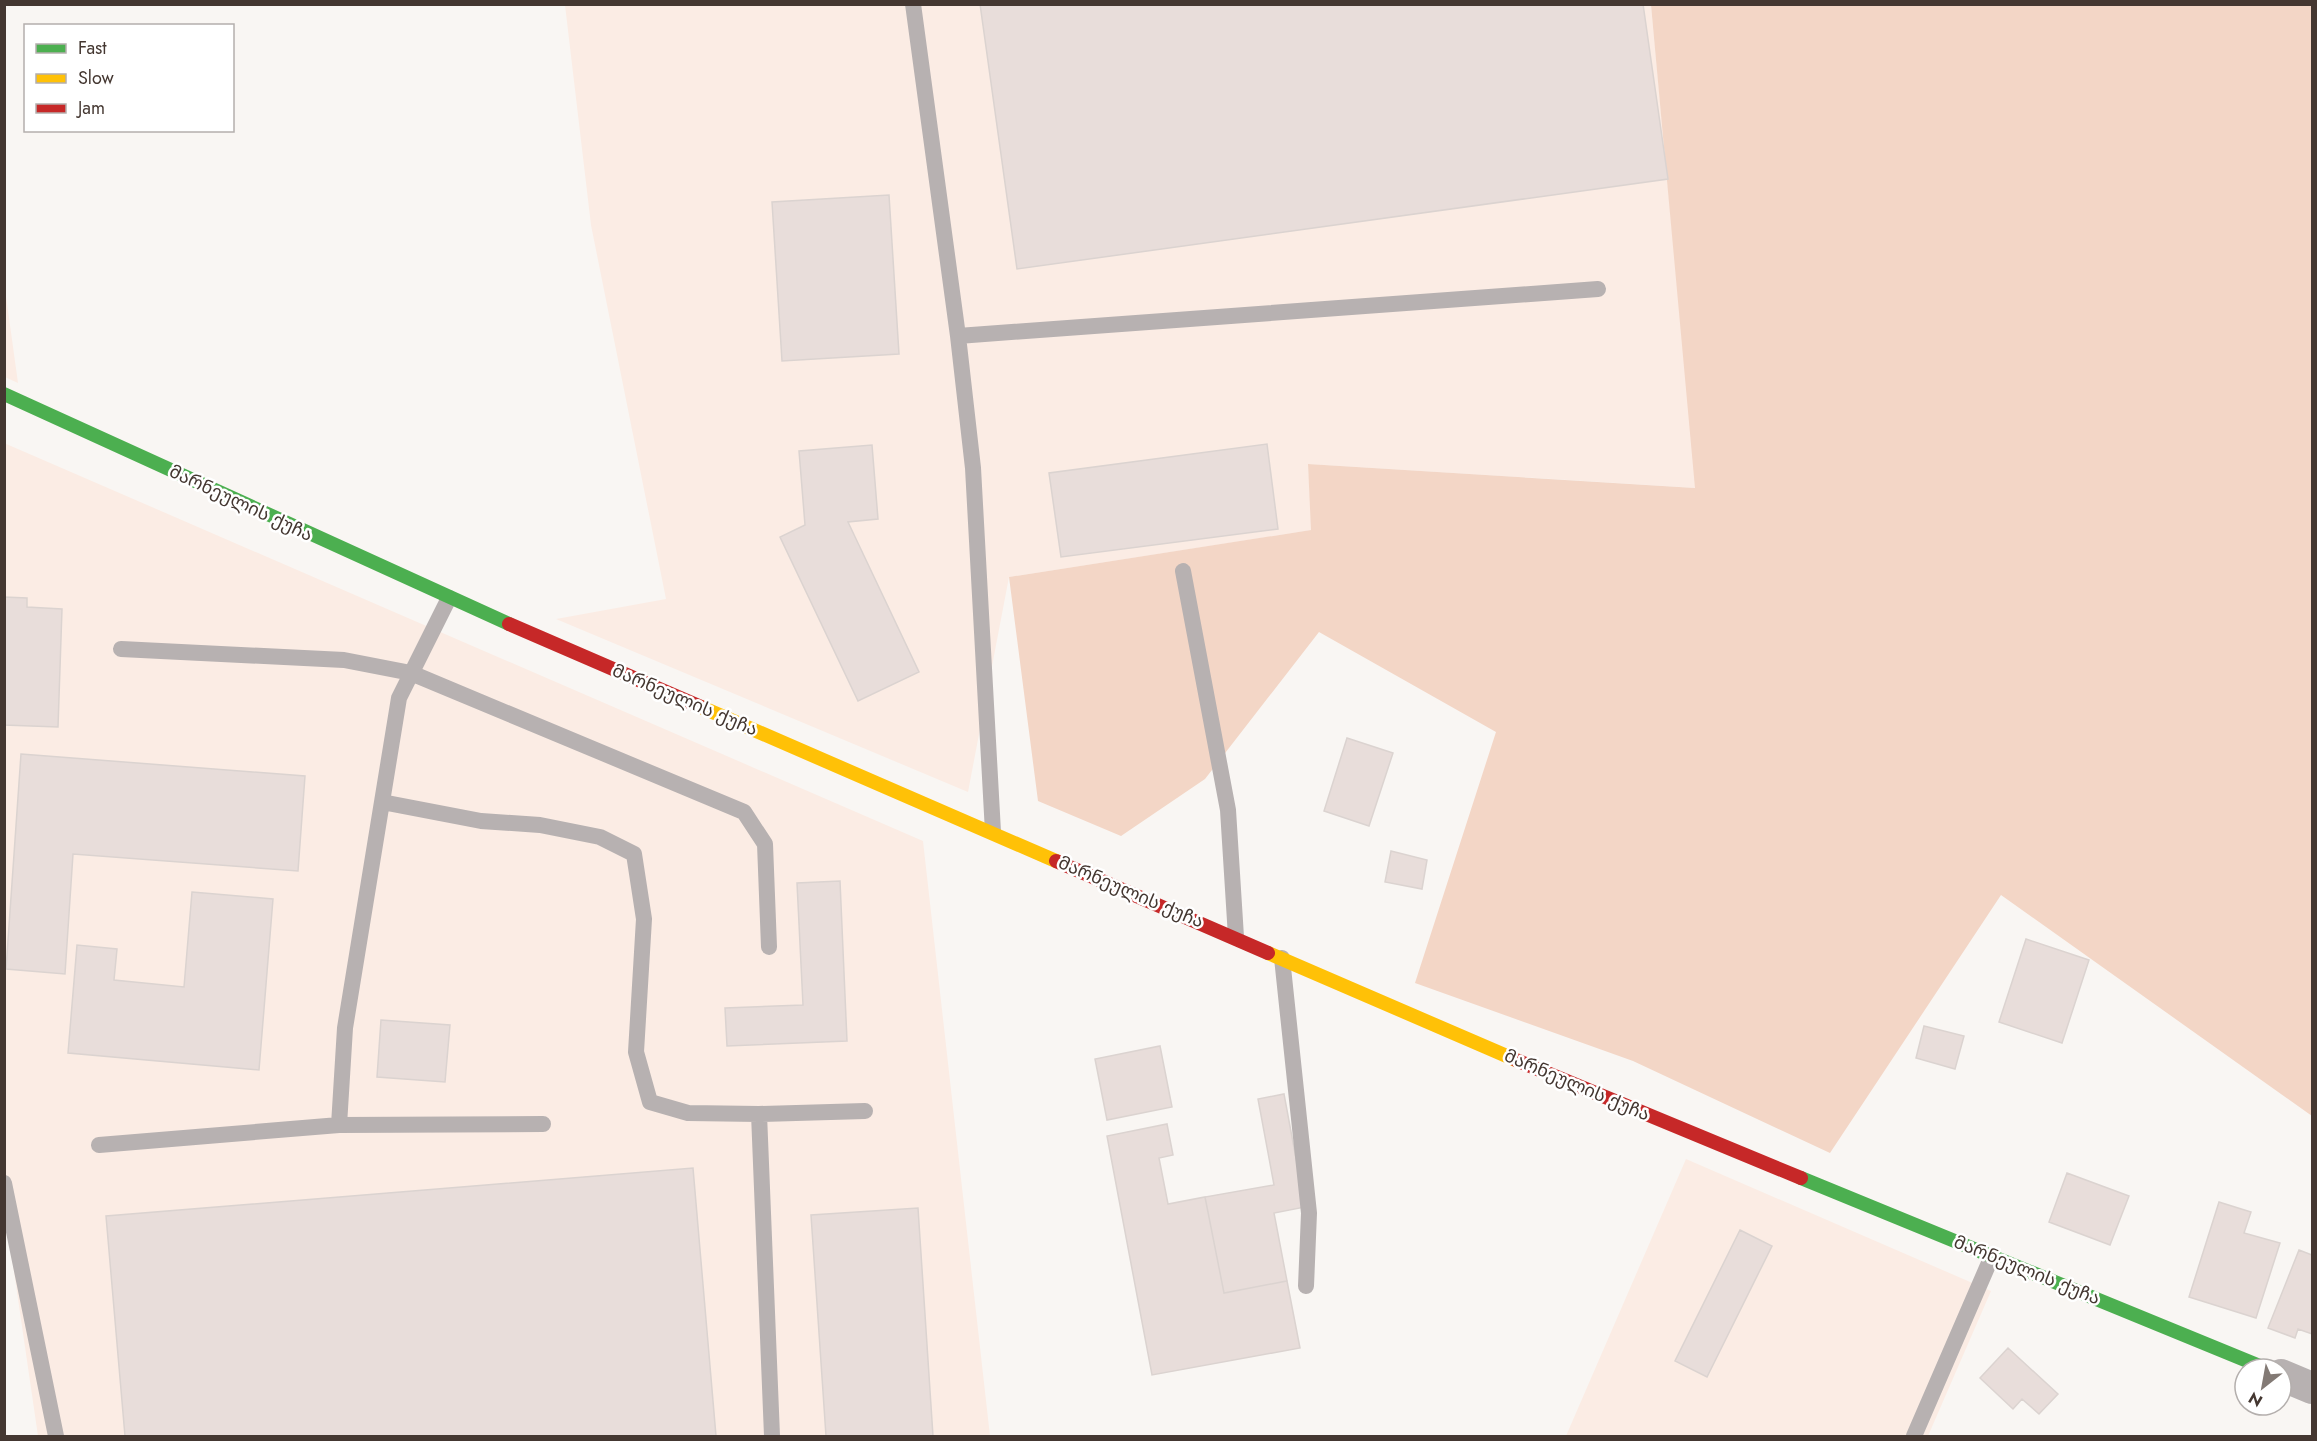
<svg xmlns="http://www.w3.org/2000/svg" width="2317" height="1441" viewBox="0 0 2317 1441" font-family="Jost,'Noto Sans Georgian',sans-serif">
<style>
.built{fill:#fbece4}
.green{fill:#f3d6c6}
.building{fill:#e8ddda;stroke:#dbd3d0;stroke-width:1.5}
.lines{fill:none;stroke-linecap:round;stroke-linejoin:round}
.lane{stroke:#b7b1b1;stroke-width:16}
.street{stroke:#b7b1b1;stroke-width:32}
.fast{stroke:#4caf50;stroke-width:14}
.slow{stroke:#ffc107;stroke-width:14}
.jam{stroke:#c62828;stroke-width:14}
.labels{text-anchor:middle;stroke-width:5;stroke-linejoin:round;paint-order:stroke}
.street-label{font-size:18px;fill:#443731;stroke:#fff}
</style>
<rect width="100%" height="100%" fill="#f9f6f3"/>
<!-- built -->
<path class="built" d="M565,5H1651L1696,488L1308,464L1312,530L1009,577L968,792L556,619L666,599L591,225Z
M5,289L18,383L5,377Z
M4,443L923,841L990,1436H38L4,1203Z
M1686,1159L1991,1291L1928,1436H1566Z"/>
<!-- green -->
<path class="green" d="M1651,5H2312V1116L2001,895L1830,1153L1633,1061L1415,983L1496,732L1319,632L1205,779L1121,836L1038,801L1009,577L1311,530L1308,464L1695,488Z"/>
<!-- building -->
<path class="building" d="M980,4H1643L1668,179L1017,269Z
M889,195L899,354L782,361L772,202Z
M1267,444L1278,529L1061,557L1049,473Z
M872,445L878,519L848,522L919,672L858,701L780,537L805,525L799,451Z
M4,597L27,598V607L62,609L58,727L4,725Z
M1347,738L1393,753L1369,826L1324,811Z
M21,754L305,776L298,871L73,854L65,974L6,969Z
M1391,851L1427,860L1422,889L1385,882Z
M840,881L847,1041L727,1046L725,1008L803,1005L797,883Z
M192,892L273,899L259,1070L68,1053L77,945L117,949L114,980L184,987Z
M2026,939L2089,960L2062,1043L1999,1022Z
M381,1020L450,1025L445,1082L377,1077Z
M1924,1026L1964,1036L1955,1069L1916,1058Z
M1160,1046L1172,1107L1107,1120L1095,1059Z
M1284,1094L1305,1207L1274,1213L1287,1281L1224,1293L1205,1197L1274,1185L1258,1099Z
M1167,1124L1173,1155L1159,1158L1168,1204L1205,1197L1224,1293L1287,1281L1300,1348L1152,1375L1107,1136Z
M693,1168L716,1436H125L106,1216Z
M2067,1173L2129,1196L2110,1245L2049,1222Z
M2219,1202L2251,1212L2244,1233L2280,1243L2256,1318L2189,1297Z
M918,1208L933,1436H826L811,1215Z
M1740,1230L1772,1246L1707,1377L1675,1361Z
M2299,1250L2312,1255V1334L2298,1329L2295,1338L2268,1328Z
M2008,1348L2058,1394L2039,1414L2022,1399L2013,1409L1980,1378Z"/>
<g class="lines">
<!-- lane -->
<path class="lane" d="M913,4L958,336L973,468L993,832
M958,336L1598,289
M1183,571L1228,810L1236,937
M121,649L344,660L411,673L744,812L765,844L769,947
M382,802L481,821L540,825L600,837L634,854L644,919L636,1052L650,1102L688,1113L759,1114L772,1436
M1282,958L1309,1213L1306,1286
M759,1114L865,1111
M339,1125L345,1028L399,698L449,598
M99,1145L339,1125L543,1124
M4,1183L56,1436
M1914,1436L1992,1256"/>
<!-- street -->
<path class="street" d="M2281,1375L2312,1388"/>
<!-- fast -->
<path class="fast" d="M4,394L509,624
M1801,1178L2267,1369"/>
<!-- slow -->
<path class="slow" d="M701,707L1056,861
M1268,953L1516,1060"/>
<!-- jam -->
<path class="jam" d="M509,624L701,707
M1056,861L1268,953
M1516,1060L1801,1178"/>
</g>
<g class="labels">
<!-- street labels -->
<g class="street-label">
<text transform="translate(241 503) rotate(25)" y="6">მარნეულის ქუჩა</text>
<text transform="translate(685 700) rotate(23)" y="6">მარნეულის ქუჩა</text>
<text transform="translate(1131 892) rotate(23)" y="6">მარნეულის ქუჩა</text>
<text transform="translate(1577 1085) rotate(23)" y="6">მარნეულის ქუჩა</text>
<text transform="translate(2027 1270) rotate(22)" y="6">მარნეულის ქუჩა</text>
</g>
</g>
<!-- border -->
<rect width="2317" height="1441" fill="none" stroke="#443731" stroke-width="12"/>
<!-- legend -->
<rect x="24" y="24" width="210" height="108" fill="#ffffff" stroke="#b4afad" stroke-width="1.5"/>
<rect x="36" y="44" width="30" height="9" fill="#4caf50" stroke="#b4afad" stroke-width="1.5"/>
<text x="78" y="54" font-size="18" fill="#443731">Fast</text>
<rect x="36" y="74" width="30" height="9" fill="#ffc107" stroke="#b4afad" stroke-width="1.5"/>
<text x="78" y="84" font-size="18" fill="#443731">Slow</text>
<rect x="36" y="104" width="30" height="9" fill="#c62828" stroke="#b4afad" stroke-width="1.5"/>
<text x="78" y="114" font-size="18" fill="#443731">Jam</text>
<!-- north arrow -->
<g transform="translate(2263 1387) rotate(211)"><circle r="28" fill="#ffffff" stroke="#b4afad" stroke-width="1.5"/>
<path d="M0-4.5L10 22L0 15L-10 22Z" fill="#837a75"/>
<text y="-9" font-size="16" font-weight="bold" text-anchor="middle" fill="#443731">N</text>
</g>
</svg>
